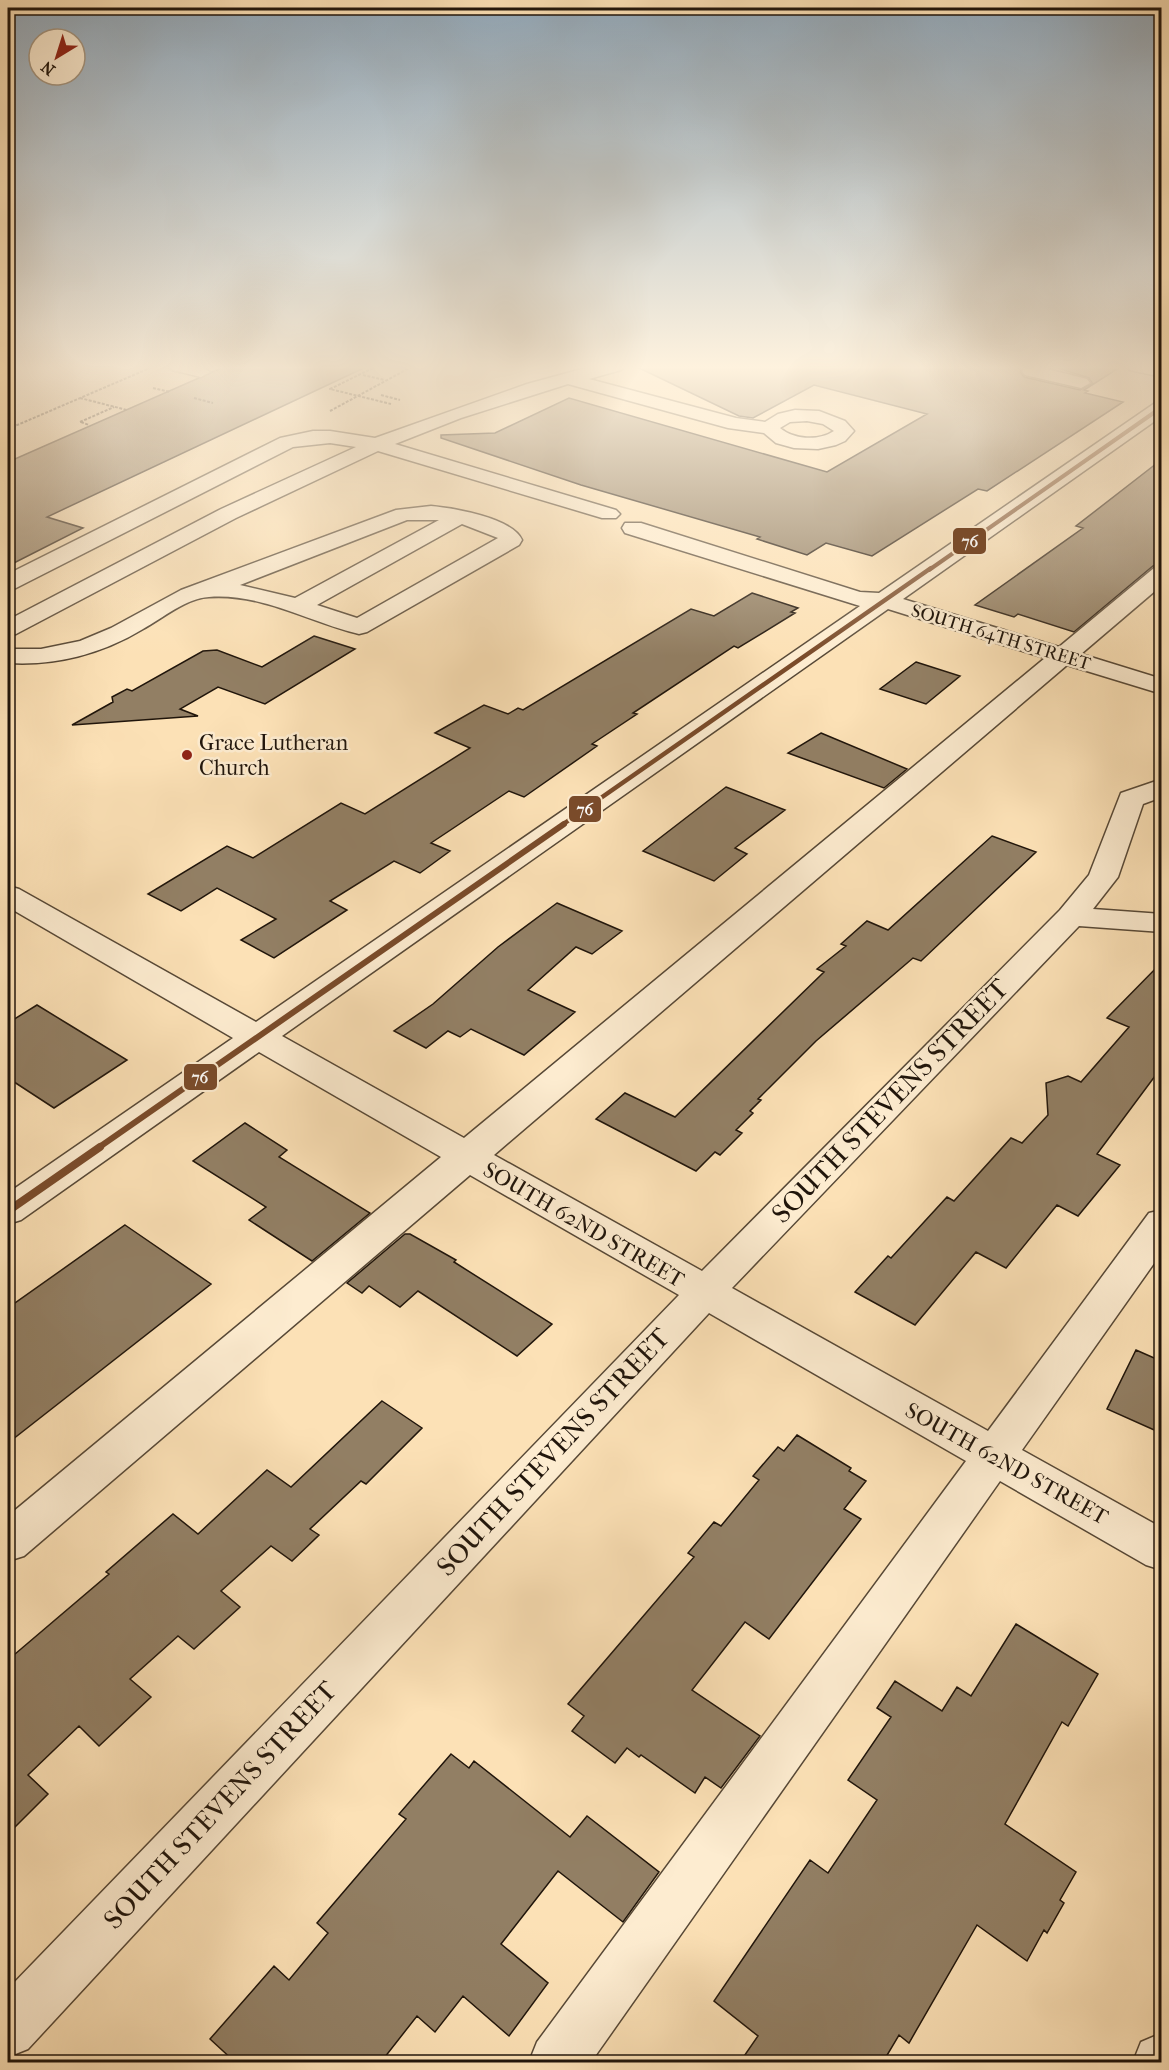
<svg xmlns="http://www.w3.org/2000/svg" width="1169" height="2070" viewBox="0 0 1169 2070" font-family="'IM FELL French Canon',serif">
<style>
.building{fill:#927f64;stroke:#20150b;stroke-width:1.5}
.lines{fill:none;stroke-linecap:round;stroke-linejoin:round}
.minor-casing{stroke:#574836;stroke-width:3}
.path{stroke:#20150b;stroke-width:2;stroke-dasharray:3 1.5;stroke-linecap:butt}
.minor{fill:#fdecd0;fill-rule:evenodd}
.bus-1-far3-casing{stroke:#fdecd0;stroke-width:7}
.bus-1-far2-casing{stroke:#fdecd0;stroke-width:8}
.bus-1-far1-casing{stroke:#fdecd0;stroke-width:10}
.bus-1-casing{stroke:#fdecd0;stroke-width:12}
.bus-1-far3{stroke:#7a4b2a;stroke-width:4}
.bus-1-far2{stroke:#7a4b2a;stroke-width:4.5}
.bus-1-far1{stroke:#7a4b2a;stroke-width:6}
.bus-1{stroke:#7a4b2a;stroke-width:8}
.poi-dot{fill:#8f2418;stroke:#fdecd0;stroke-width:2}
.labels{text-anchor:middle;stroke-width:5;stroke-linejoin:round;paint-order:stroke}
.far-street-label{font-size:18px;fill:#20150b;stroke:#fdecd0}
.poi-label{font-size:22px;fill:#20150b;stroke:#fdecd0;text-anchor:start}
.street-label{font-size:22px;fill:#20150b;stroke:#fdecd0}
.near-street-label{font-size:27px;fill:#20150b;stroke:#fdecd0}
.line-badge{stroke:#fdecd0;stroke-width:2}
.badge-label{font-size:16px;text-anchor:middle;font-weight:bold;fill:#fff}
</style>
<rect width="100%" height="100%" fill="#fce1b6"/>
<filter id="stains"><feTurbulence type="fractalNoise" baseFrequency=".00333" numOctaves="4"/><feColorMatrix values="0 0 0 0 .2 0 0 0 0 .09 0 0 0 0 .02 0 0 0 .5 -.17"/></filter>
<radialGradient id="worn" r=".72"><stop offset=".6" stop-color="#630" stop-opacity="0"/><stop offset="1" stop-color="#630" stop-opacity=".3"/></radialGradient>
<!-- building -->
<path class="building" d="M226,366H368L47,517L83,528L8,566V462Z
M635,366H1023L1020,371L1024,377L1080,390L1092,383L1089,378L1051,366H1122L1084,390L1088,391L1085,393L1123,402L987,491L978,489L872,556L826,543L807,555L757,539L760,537L581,485L441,438V435L495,433L569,398L827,472L927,414L814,385L753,418L739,416Z
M1161,460V564L1153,566L1074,632L1018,614L1014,617L975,605L1083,528L1076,526Z
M752,593L798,608L791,612L795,613L738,648L734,646L633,713L637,714L592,744L597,746L524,797L509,791L431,843L450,851L420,873L394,861L330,901L347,910L274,958L241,940L276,919L217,888L181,911L148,894L227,846L253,858L341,803L365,814L470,748L435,733L484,705L508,714L518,708L523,710L691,609L714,616Z
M314,636L355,649L265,704L218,687L180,709L198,716L72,725L113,702L112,697L127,689L132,691L203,651L217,650L262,667Z
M916,662L960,676L926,704L880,689Z
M821,733L907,769L884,788L788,753Z
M726,787L785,810L735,848L747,854L714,881L643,851Z
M992,836L1036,852L921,961L913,958L816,1041L758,1099L761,1100L750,1111L753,1113L736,1130L742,1133L720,1155L715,1152L696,1171L596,1119L625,1093L675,1117L824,972L817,969L846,946L841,944L867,921L888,930Z
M557,903L622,931L592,954L576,947L528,990L575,1012L524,1055L471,1029L460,1037L448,1031L426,1048L394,1031L433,1004L498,947Z
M1161,963V1068L1097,1154L1120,1165L1078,1216L1057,1205L1006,1268L976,1252L915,1325L855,1292L888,1256L891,1258L947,1197L954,1201L1011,1138L1022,1143L1048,1115L1046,1083L1068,1076L1081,1082L1129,1027L1107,1018Z
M37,1005L68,1024L127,1060L54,1108L8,1078V1023Z
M245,1123L287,1150L279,1157L370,1213L312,1261L249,1220L266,1207L193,1161Z
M125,1225L211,1284L8,1443V1308Z
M405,1234H410L456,1260L454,1262L552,1324L517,1356L418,1291L400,1307L369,1286L362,1293L347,1283Z
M1136,1350L1161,1361V1433L1107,1409Z
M382,1401L422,1428L366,1484L361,1481L310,1529L319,1535L292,1561L271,1546L221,1591L240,1607L194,1649L178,1636L130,1679L151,1697L99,1746L79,1726L28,1775L48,1794L8,1834V1660L109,1574L106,1572L173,1514L198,1534L267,1470L291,1487Z
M797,1435L851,1468L849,1471L866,1481L844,1509L861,1519L769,1639L745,1622L692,1690L760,1736L721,1788L705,1777L695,1793L641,1755L639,1757L627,1748L615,1763L572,1731L584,1716L568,1704L694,1557L688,1553L714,1522L721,1526L759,1480L753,1476L778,1447L784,1451Z
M1016,1624L1098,1674L1068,1726L1062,1722L1005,1824L1076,1872L1060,1900L1064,1903L1047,1933L1044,1930L1027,1961L977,1925L909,2043L899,2035L883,2062H740L758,2036L714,2001L810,1860L828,1873L877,1800L848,1780L891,1717L877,1708L895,1681L942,1711L957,1687L971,1696Z
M451,1754L469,1768L474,1761L570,1837L587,1816L659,1872L623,1922L558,1871L501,1944L548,1983L509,2036L463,1996L435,2032L417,2016L381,2062H235L210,2039L274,1966L289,1980L328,1933L317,1923L406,1819L399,1814Z"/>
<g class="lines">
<defs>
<path id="minor" d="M169,366H200L210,372L201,377L172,370Z
M593,366H624L621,370L589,379L736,418L765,422L778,414L795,410L819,411L845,421L854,431L845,441L836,445L818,449L794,448L776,443L764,433L728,428L568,384L461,418L395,444L616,510L620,514L616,518H602L378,451L236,518L16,634L8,636V620L221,509L356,447L330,443L293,447L16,588L8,590V574L280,438L313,431H330L375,438L527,384ZM807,421L823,424L834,431C819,441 794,440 780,428L790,422Z
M1026,366H1049L1047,369L1087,379L1090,383L1081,388L1025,375L1022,371Z
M1127,366L1162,367V377L1130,370Z
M1162,402V416L903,599L1059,647L1154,568L1162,566V585L1081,654L1162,679V694L1067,665L494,1155L702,1271L1060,910L1089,875L1121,793L1162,779V797L1143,804L1118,877L1093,909L1162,914V932L1079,926L732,1288L988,1431L1149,1213L1162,1210V1252L1022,1450L1162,1528V1570L1146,1565L1000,1481L591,2062H529L537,2042L966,1461L709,1313L28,2049L8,2057V1989L679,1295L470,1175L24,1556L8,1561V1516L441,1157L259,1052L21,1220L8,1224V1193L233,1038L8,907V886L19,889L256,1022L860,606L625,533L622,528L625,523H641L860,592L879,593L1155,403ZM888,609L1045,658L464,1138L282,1036Z
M431,506C453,508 513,518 522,540L519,545L367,632L359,634C309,622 262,593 209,597C186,598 163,618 143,629C102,654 55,666 8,663V649H41L80,641L111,628L181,590L396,510ZM407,520H439L295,598L240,585ZM462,524L498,538L357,618L317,605Z
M1162,2033V2062H1133L1141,2042Z"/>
</defs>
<!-- minor casing -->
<use href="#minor" class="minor-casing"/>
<!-- path -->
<path class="path" d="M377,366L330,389L391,404
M363,375L385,380
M153,388L170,392
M381,395L400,400
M80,398L127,410
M194,398L213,403
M330,411L413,366
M80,422L114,407
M81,422L89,425
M8,429L150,368"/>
<!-- minor -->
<use href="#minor" class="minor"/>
<defs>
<path id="bus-1-far3" d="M929,570L1162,407"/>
<path id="bus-1-far2" d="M562,825L931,568"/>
<path id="bus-1-far1" d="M98,1148L564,824"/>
<path id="bus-1" d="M8,1211L100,1147"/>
</defs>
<!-- bus-1-far3 casing -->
<use href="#bus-1-far3" class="bus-1-far3-casing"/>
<!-- bus-1-far2 casing -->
<use href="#bus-1-far2" class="bus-1-far2-casing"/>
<!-- bus-1-far1 casing -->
<use href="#bus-1-far1" class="bus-1-far1-casing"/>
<!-- bus-1 casing -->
<use href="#bus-1" class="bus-1-casing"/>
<!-- bus-1-far3 -->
<use href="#bus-1-far3" class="bus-1-far3"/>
<!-- bus-1-far2 -->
<use href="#bus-1-far2" class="bus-1-far2"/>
<!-- bus-1-far1 -->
<use href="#bus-1-far1" class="bus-1-far1"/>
<!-- bus-1 -->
<use href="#bus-1" class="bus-1"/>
</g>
<!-- sky -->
<linearGradient id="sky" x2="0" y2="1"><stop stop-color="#92aabd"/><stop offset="0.56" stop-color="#fef2de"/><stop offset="1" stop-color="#fef2de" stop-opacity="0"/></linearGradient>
<rect width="1169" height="656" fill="url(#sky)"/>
<!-- markers -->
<circle class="poi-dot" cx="187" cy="755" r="6"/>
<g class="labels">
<!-- far-street labels -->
<g class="far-street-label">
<text transform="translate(1001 637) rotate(17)" y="6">SOUTH 64TH STREET</text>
</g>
<!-- poi labels -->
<g class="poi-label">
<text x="199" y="750">Grace Lutheran<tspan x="199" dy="25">Church</tspan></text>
</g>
<!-- street labels -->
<g class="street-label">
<text transform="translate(584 1224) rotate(30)" y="8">SOUTH 62ND STREET</text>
<text transform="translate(1007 1463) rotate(29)" y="8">SOUTH 62ND STREET</text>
</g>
<!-- near-street labels -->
<g class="near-street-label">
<text transform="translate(890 1101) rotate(-46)" y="9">SOUTH STEVENS STREET</text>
<text transform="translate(553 1452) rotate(-47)" y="9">SOUTH STEVENS STREET</text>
<text transform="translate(220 1805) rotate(-47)" y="9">SOUTH STEVENS STREET</text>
</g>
</g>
<g class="line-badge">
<rect x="952" y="527" width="35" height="28" rx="6" fill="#7a4b2a"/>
<rect x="568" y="795" width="34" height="28" rx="6" fill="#7a4b2a"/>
<rect x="183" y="1063" width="35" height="28" rx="6" fill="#7a4b2a"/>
</g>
<g class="badge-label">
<text x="970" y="547">76</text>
<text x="585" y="815">76</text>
<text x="200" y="1083">76</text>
</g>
<!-- margin -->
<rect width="1169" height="2070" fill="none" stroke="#fce1b6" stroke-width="30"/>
<rect x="9" y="9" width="1151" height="2052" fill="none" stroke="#20150b" stroke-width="3"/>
<rect x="15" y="15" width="1139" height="2040" fill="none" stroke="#20150b" stroke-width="1.5"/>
<!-- north arrow -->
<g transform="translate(57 57) rotate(218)"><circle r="28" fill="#fdecd0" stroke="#a59681" stroke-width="1.5"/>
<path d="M0-4.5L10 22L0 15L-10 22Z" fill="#8f2418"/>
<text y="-9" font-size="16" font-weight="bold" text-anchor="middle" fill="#20150b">N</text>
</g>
<rect width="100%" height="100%" filter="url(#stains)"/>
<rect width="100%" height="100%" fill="url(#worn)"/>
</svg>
